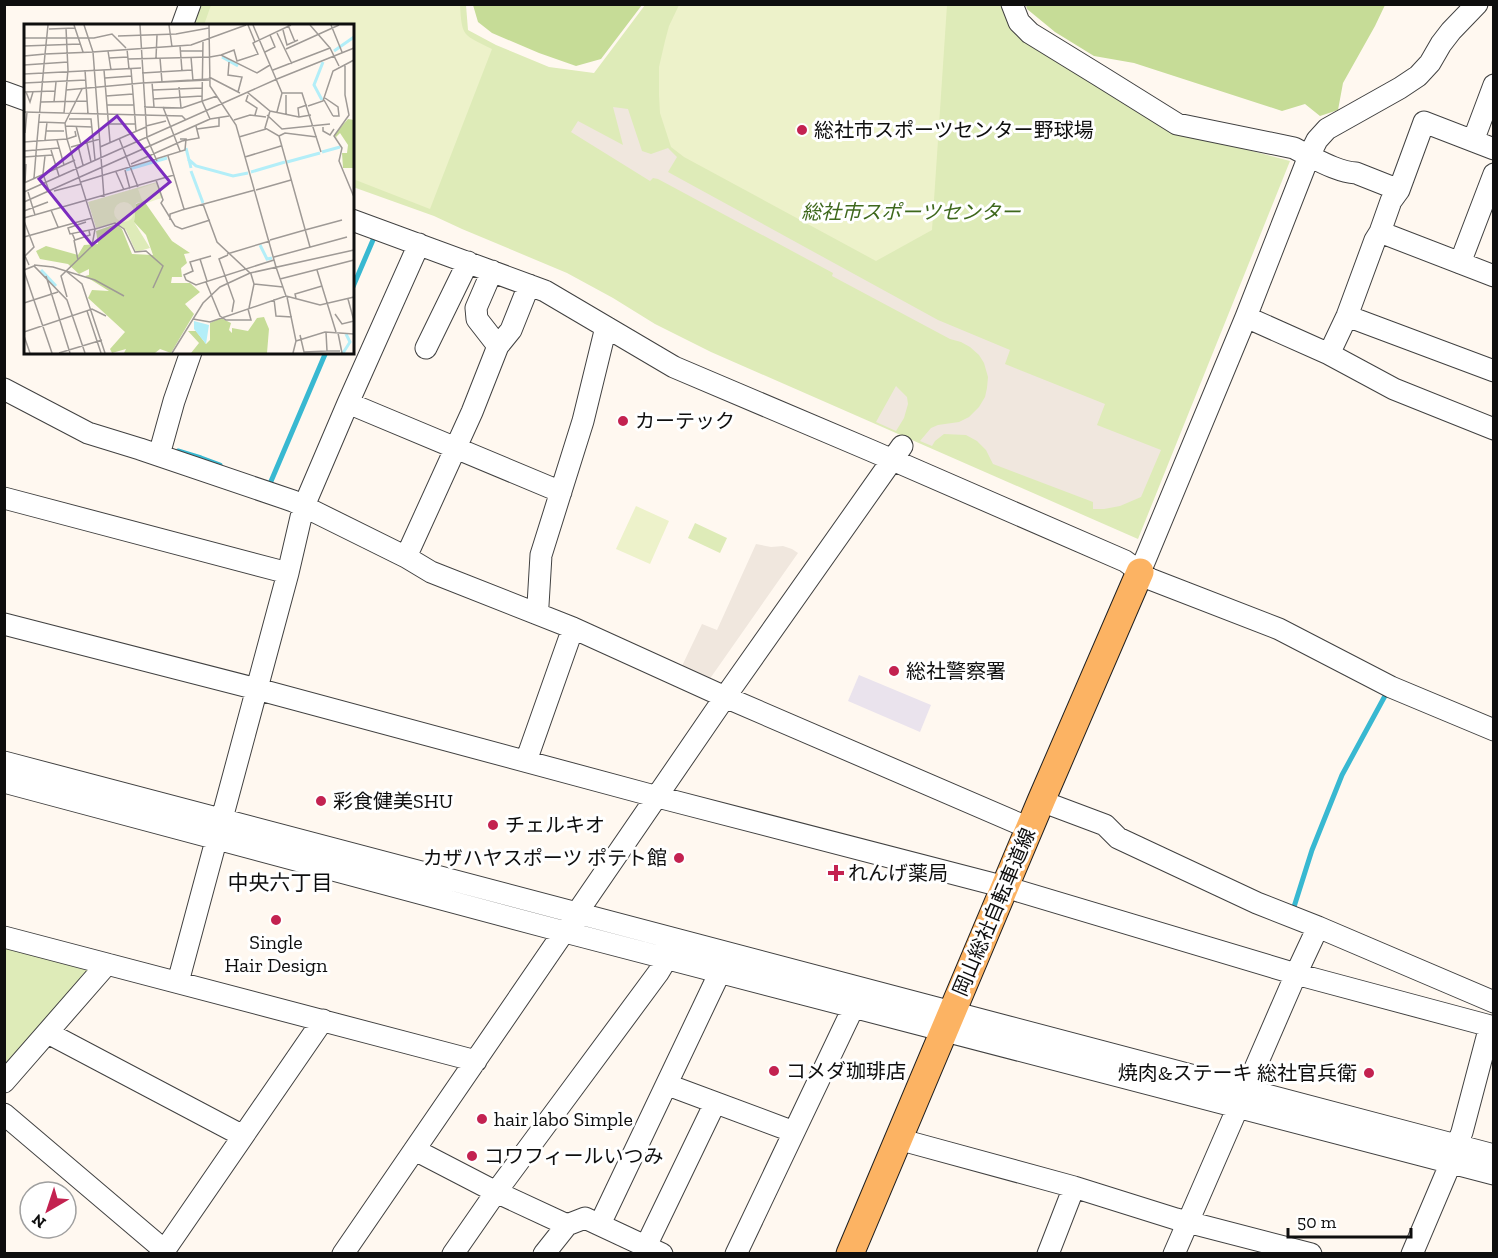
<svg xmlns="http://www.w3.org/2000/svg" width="1498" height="1258" viewBox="0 0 1498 1258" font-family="'Zilla Slab','Noto Sans JP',serif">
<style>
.industrial{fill:#eae3ed}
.green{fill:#deebb8}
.forest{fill:#c6dc97}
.pitch{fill:#edf2ca}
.plaza{fill:#f0e7de}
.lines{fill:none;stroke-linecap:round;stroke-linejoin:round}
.stream{stroke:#38b8d1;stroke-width:5}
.minor-casing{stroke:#414141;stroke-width:23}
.major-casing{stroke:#1f1f1f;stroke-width:29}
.minor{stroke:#fff;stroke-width:21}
.major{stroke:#fcb363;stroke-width:27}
.poi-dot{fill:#c32250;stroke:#fff;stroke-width:2}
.labels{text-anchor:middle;stroke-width:6;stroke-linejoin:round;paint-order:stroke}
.poi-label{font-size:20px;fill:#0e0e0e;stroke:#fff;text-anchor:start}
.park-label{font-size:20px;font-style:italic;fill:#3e681c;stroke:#fff}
.street-label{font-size:20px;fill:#0e0e0e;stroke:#fff}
.neighbourhood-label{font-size:21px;fill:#0e0e0e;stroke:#fff}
.inset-river{fill:none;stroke:#b3eef8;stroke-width:3}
.inset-road{fill:none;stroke:#9f9a96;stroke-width:1.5}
.view{fill:#7b2cbf;fill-opacity:0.15;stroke:#7b2cbf;stroke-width:3}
.inset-edge{fill:none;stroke:#0e0e0e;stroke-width:3}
</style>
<rect width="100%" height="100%" fill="#fff8f0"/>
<!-- industrial -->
<path class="industrial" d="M859,675L931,705L920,732L848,701Z"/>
<!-- green -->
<path class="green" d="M197,5H466L468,30L496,45L549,67L594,73L645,5H1003L1023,37L1170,132L1214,141L1290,161L1138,539L711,352L655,324L613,298L567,273L462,229L434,216L353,187L352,26H189Z
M695,523L727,538L720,553L688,538Z
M5,943L92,967L5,1078Z"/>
<!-- forest -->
<path class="forest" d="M473,5H642L601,59L576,66L539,53L492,33L478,22Z
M1026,5H1385L1375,26L1343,83L1338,110L1320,116L1305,104L1282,111L1134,63L1094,56L1055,32L1027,9Z"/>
<!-- pitch -->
<path class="pitch" d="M211,5H460C462,38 463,34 492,49L430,209L353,179L352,26L204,25Z
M679,5H947L932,230L876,261L684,157L671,147L660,113L659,95V67L665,41L669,26Z
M636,506L669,521L650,564L616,549Z"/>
<!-- plaza -->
<path class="plaza" d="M613,107L628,109L642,151L651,154L668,148L677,157L668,172L938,320L1010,350L1005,364L1105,404L1097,425L1161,450L1141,497L1120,506L1104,509H1093V502L993,464L986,450L977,441L966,435L944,434L935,441L932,446L920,441L931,428L938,425L959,422L969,417L979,407L985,397L987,388L988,377L984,363L979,355L970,347L961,342L950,339L832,276L833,273L658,179L653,178L650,181L571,132L578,121L623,145Z
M896,386L907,397L908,404L904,418L896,431L876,422Z
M756,544L771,547L783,546L792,549L798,553L709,680L681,668L702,624L717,630Z"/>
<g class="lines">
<!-- stream -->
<path class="stream" d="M352,289L373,240
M178,451L201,458L220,465
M269,486L326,352
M1293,910L1312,850L1342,775L1386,694"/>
<defs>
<path id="minor" d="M1012,4L1019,22L1030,33L1100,76L1177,124L1294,148L1309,156L1317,140L1327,129L1400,88L1418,76L1430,63L1441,44L1451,31L1477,4
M182,26L190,4
M4,92L26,100
M1473,141L1494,85
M1494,149L1424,122L1399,190L1391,201L1380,232L1494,276
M352,220L545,291L674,367L872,451L1125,561L1150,579L1279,629L1391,687L1494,730
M1460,263L1494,174
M492,271L476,308L477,319L498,346
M1347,316L1494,371
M1246,317L1329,354L1394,389L1494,429
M426,348L468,262
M1329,354L1347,316L1375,240L1380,232
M4,389L88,433L140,449L293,501L406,557L431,572L573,628L725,697L1029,828
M348,403L561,492
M159,455L174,401L191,352
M4,498L288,573
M406,557L472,412L498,346L511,330L529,285
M1140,572L1246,317L1309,156C1323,163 1340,172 1356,173L1399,190
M536,613L538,605L541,555L583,421L606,327
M4,624L257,689L658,797L1005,887L1296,974L1494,1027
M526,761L573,628
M4,762L1494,1155
M4,782L565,932L1494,1174
M1041,801L1105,825L1118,838L1257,903L1318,927L1494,1002
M4,937L476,1061
M178,982L288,573L301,517L307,499L348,403L419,244
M48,1033L243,1136
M4,1082L107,964
M668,1085L794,1132
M1246,1089L1296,974L1318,927
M4,1114L164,1250
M898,1139L1074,1187L1176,1219L1311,1254
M415,1150L496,1192L567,1225L585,1218L662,1254
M600,1224L720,972
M646,1246L715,1103
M162,1254L323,1020
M343,1254L725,697L902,446
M453,1254L496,1192L658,973L667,958
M544,1254L567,1225
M736,1254L854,1006
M1048,1254L1074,1187
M1174,1254L1238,1107
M1412,1254L1446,1174L1462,1132L1490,1026"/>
<path id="major" d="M850,1254L1041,801L1140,572"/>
</defs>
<!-- minor casing -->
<use href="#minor" class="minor-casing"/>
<!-- major casing -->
<use href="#major" class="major-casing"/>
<!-- minor -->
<use href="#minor" class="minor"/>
<!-- major -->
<use href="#major" class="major"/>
</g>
<!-- markers -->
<g class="poi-dot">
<circle cx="802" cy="130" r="6"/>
<circle cx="623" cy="421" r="6"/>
<circle cx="894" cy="671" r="6"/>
<circle cx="321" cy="801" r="6"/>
<circle cx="493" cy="825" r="6"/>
<circle cx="679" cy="858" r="6"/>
<path d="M833 864h6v6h6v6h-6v6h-6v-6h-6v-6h6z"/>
<circle cx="276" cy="920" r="6"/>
<circle cx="774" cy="1071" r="6"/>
<circle cx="1369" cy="1073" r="6"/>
<circle cx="482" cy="1119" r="6"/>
<circle cx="472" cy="1156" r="6"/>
</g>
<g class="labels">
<!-- poi labels -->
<g class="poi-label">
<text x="814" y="137">総社市スポーツセンター野球場</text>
<text x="635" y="428">カーテック</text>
<text x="906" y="678">総社警察署</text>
<text x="333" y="808">彩食健美SHU</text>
<text x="505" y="832">チェルキオ</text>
<text x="667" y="865" text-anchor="end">カザハヤスポーツ ポテト館</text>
<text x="848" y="880">れんげ薬局</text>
<text x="276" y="949" text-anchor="middle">Single<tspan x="276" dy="23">Hair Design</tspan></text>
<text x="786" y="1078">コメダ珈琲店</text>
<text x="1357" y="1080" text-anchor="end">焼肉&amp;ステーキ 総社官兵衛</text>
<text x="494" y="1126">hair labo Simple</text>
<text x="484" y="1163">コワフィールいつみ</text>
</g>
<!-- park labels -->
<g class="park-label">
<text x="911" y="219">総社市スポーツセンター</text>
</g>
<!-- street labels -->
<g class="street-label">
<text transform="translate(994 912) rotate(-67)" y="7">岡山総社自転車道線</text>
</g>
<!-- neighbourhood labels -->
<g class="neighbourhood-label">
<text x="280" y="890">中央六丁目</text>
</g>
</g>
<!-- overview -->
<g transform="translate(24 24)">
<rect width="330" height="330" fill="#fff8f0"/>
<path d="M133,158L138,174L112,179L110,198L126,224L112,228L102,206L92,199L72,204L64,178Z" fill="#deebb8"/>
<path d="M324,95L330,96V144H319L318,129H323L324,121L316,109L312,113L315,117L310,111ZM120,177L148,217L166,229L160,230L163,239L157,244L158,253H148L147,259H166L176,268L161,280L170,290L147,329L136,325L131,329H100L102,325L88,329L86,325L101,308L64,274L68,266L85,267L61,252L65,251V245L55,250L44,240L16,235L12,227L22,222L54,231L60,221L74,220L72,207L92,200L98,205L108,230L129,231L122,211L110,198L112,180ZM240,293L245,305L243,329H167L175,319L164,307H172L182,320L186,316V299L197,294L207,299L205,306L208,309V304L224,307L233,294Z" fill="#c6dc97"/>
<path d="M132,159L137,174L123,179L118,176L114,165ZM90 188a10 10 0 1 1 20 0a10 10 0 1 1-20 0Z" fill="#edf2ca"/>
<path d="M170,297L185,301L182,320L170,305Z" fill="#b3eef8"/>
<path class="inset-river" d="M310,27L330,13M198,33L214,42M298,76L290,61L299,38M162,124L167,144M298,128L316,123M164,135L172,142L209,152L224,149M263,138L296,129M102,146L143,134M167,147L179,179M227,148L261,138M236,221L243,235L248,234M17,246L32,262M319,329L326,318L322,310"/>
<path class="inset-road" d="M50,1L59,28M60,1L69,28L21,30L13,117L43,115L62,176M116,1L123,114L133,137M145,1L148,23M185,1L186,62L212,101L252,243M224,1L231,18M229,1L258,69L253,88M264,1L271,18M286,1L306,24M307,1L318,28M25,5L51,4M259,6L263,21L274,16M253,9L268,40M94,12L152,10L185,4M0,14H70L88,10L102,24M0,22L56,20M156,22L158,47M103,25L105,45M262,25L315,1M84,27L87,46M157,27H179M241,28L251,23L246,11M197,31L210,26L213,37L234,30L229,19L267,1M0,32L21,30L24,1M167,33L169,57M186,33L197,31L233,49L246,41M85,34L104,33M132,34L133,11M136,34L138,58M104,35L186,33M205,38L204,51L218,53L214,68M321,40V71L325,91L310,112L318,124L315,137L330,173M0,41L44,38M107,45L112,107M61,46L64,90M80,46L86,118M249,46L306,24L315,42M118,49L168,46M0,50L117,44M185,53L216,69M81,54L108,52M185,56L118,59L185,55M128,58L130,83M0,59L62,56M155,63L157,84M42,66L118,59M129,66L178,64M0,68L31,67M2,68L6,78L9,68M223,68L246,87L275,93L287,91M258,69H278L297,128M224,71L222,77L233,84L231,91M262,71V91M82,72L109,70M301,74L314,83L315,92H309M129,75L178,72M300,76L309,92M17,78L63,77M30,78L32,58M83,81H110M284,82L299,77L309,47L330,36M120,83L158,84L193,72M139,83L156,127M246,87L241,104L255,112L286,223M0,88L158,92L162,96M40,89L44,46L42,4M243,91L258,105L306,100M275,93L274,84L283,81M45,95H67L71,136M186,95L205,92M210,96L226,91L242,93M15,98L41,99L58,65M41,99L43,115L52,112L51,107M84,100H111M41,102L68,103M52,102L57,121M122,102L142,97M299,103V107L306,111L310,105M173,105L195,102V94M22,107H40M1,109L3,88M255,112L261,109L293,113M215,113L242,105M95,114L114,163M21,116L23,98M33,116L40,141M0,118L13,117L10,154M63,119L67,138M54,122L59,141M47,123L76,115M76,123L122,103M27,126L35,152M0,127L35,124M21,132L19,150L25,167M144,132L160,185M0,133L29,131M221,133L257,122M107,140L158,117L175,114L172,102M101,146L106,165M92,148L100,166M132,156L139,176L137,179L151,202L158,205L186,196M1,158L2,140M57,158L161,126L162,115H156M0,159L51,136M232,166L267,156M30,167L57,160M0,168L253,55L330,24M4,168L11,191M80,173L69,28L167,21L222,1M62,176L71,205L46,210L44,204L62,198M0,178L186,95L178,77L179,18M179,180L193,218L227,250L230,260L225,284M27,186L34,203M0,187L24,178M0,194L150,151M146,196V190L158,186L231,166M0,197L10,223L1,232L5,241M281,206L318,196M48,209L51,216L66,211L65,207M0,213L68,194M50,216L54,236M246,216L281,206M203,230L246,217M204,231L195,235L210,277L208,288M187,232L166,238L169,247L160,251L162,256L172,261L250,236M250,233L323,213M176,235L183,257M10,241L29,243L71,256L100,272M0,246L10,242L43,276L61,329M293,246L312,308M0,247L28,329M42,247L58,260L81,329M22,252L46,329M256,255L330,236M182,258L196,292L202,296H227L224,285M230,260L259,263M262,272L296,281L330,273M43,273L37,252L68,222L71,205L91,199L100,205L111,228L122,227L139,242L129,264M263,273L272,317L269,329M272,274L271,270L298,262M250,275L252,292L268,293M324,275L330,297M0,279L34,268M63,287L77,329M311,290L318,300L330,297M169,295L186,298L262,272L252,243M0,308L68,285L82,292M302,308L303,327H316M314,309L318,329M276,311L280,328L303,327M0,312L6,329M272,317L301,308L330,310M35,329L78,316M148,329L179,279L196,263L226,249L330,226"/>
<path class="view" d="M93,92L146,158L68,221L15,155Z"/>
<rect width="330" height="330" class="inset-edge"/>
</g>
<!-- border -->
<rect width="1498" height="1258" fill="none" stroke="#0e0e0e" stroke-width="12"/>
<!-- north arrow -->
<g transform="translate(48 1210) rotate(219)"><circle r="28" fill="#ffffff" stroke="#9f9f9f" stroke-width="1.5"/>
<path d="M0-4.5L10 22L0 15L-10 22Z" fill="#c32250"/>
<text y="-9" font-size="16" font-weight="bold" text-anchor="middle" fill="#0e0e0e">N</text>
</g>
<!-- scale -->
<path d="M1288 1228v9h123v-9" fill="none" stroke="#0e0e0e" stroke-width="3"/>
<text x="1297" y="1228" font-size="18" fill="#0e0e0e" stroke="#ffffff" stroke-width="4.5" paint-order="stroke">50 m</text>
</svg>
